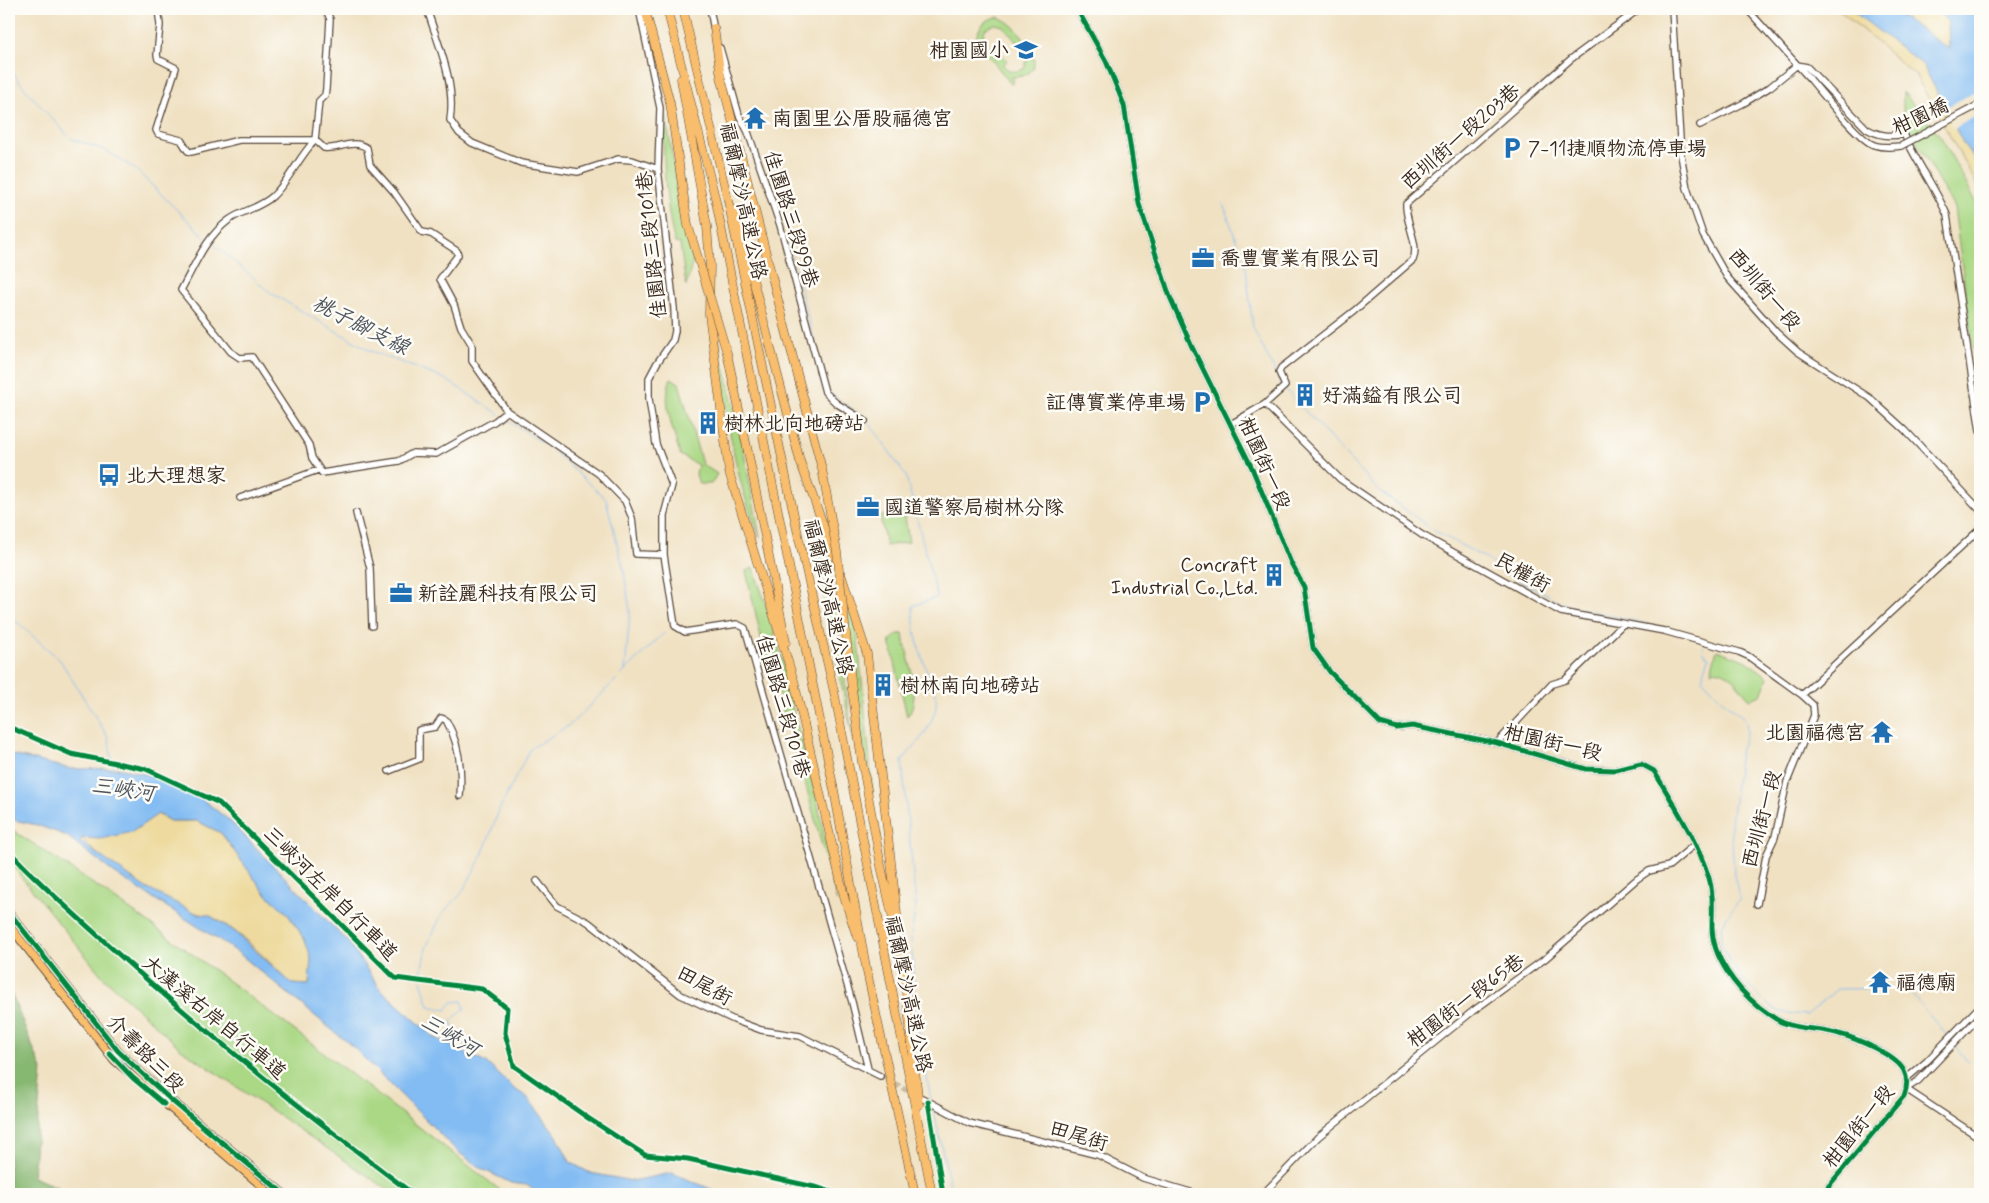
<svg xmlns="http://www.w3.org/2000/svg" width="1989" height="1203" viewBox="0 0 1989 1203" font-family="Mynerve,'LXGW WenKai TC',sans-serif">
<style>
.green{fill:#aad885;stroke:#728152;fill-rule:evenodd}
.forest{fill:#87b872;stroke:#617148}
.sand{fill:#eeda9e;stroke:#94825e}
.water{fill:#82bcf3;stroke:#5e7388;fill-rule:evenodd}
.pier{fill:#f0e1c2}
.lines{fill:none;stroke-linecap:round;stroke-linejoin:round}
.stream{stroke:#82bcf3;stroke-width:1}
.minor-tunnel{stroke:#ccbca1;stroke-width:5.5;stroke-dasharray:5.5 3;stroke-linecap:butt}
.minor-casing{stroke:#564537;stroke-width:8}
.major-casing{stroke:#564537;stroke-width:9}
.highway-casing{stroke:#564537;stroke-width:9}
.minor{stroke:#fff;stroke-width:5.5}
.major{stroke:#f9be6d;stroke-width:7}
.highway{stroke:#f9be6d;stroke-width:8}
.rail-casing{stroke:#3b2a1e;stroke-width:3}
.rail{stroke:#fdfcf7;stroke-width:1;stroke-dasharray:4;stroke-linecap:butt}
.minor-bridge-casing{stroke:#564537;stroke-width:8;stroke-linecap:butt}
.highway-bridge-casing{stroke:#564537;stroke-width:9;stroke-linecap:butt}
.minor-bridge{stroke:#fff;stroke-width:5.5}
.highway-bridge{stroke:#f9be6d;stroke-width:8}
.cycleway-casing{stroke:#fdfcf7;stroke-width:8}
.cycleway{stroke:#00873e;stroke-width:5}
.labels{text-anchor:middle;stroke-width:5;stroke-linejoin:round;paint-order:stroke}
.poi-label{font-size:20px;fill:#3b2a1e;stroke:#fdfcf7;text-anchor:start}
.street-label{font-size:20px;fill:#3b2a1e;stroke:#fdfcf7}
.water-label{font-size:21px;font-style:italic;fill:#50565e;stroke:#fdfcf7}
</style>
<rect width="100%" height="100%" fill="#fdfcf7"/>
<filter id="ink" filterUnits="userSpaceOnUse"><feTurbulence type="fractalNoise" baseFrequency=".02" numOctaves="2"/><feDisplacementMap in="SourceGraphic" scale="10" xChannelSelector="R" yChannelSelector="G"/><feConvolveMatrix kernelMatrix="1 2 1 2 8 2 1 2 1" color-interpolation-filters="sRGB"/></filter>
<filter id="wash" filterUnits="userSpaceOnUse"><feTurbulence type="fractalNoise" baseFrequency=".0096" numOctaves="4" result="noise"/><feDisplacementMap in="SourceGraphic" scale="20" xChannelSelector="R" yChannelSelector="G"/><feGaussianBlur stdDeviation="1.12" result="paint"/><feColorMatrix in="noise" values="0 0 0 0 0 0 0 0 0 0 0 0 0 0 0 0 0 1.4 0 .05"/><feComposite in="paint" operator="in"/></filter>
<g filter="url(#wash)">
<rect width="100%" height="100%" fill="#f0e1c2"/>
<!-- green -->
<path class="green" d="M997,17C1016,20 1061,76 1012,77L1014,82L1011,84L976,40C978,27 983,20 997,17ZM995,24L1003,26L1028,56L1024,69C1015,73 1009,72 1003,65L1007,61L998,48L992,52L982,39L985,29Z
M661,82L677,187L693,261L686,286L680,244L675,243C661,190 665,136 661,82Z
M1903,92L1941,137L1980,209V400L1954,208L1923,153L1903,123Z
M717,337L741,437L760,537C731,471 726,407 717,337Z
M671,378L679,383L702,464L717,474L711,484H699L696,474L698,465L680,455C674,431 661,403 671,378Z
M904,511L909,542L886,546L880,516Z
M828,555L853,740L815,557Z
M753,568L765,601L784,666L794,714L818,804L837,902L805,782L761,637L746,571Z
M845,597L857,631L873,793L864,754Z
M898,634H903C907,656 923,699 907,716L890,641Z
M1717,650L1747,661L1768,677L1761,695L1750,699C1739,688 1729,667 1711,671Z
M9,828C182,939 343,1068 505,1194H398L381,1185L181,1049L102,976L9,862Z"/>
<!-- forest -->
<path class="forest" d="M9,988L42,1070L33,1177L74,1194H9Z"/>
<!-- sand -->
<path class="sand" d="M1838,9H1980V190L1916,76Z
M157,814L170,821H197L221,833L265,893L287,913L304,938L312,958L309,985L292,984C267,961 242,931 210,916C206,914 200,915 196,913C155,895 111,872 82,838C116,840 130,833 157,814Z"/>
<!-- water -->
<path class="water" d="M1850,9H1891L1949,49L1948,22L1935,9H1980V166L1964,145L1923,65Z
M9,754L71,769L118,768L149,775L197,795L230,821L349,943L381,990L434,1037L488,1064L513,1088L527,1097L557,1136L570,1162L590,1173L632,1181L672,1173L723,1194H539L527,1185L511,1183L482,1169L458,1152L353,1047L236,951L114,873L67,836L37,825L9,819ZM158,814L170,821H197L221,833L265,893L287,913L304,938L311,958L309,985L292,984L234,931L209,915L198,914L146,888L80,842L82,838L101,839L132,832Z"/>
<!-- pier -->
<path class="pier" d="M1980,89V114L1953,129L1943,109Z"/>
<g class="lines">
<!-- stream -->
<path class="stream" d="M9,67L25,89L70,138L107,151L136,170L207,239
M1223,203L1246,268L1253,328L1282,386
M210,241L271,293L324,324L371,351L445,379L499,414
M788,245L818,354
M1285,389L1377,489L1433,530L1485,558L1510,576L1569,606L1665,628
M830,393L864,417
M504,418L548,446L606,499L624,571L630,611L625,671
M868,421L906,476L937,597L913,606C913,625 917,644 924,663C930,680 942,697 933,717C927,734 913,747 902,761L916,905L911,937L916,1012L931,1101
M9,615L60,660L108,737L113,767
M1703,647L1704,652L1709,658L1702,679L1722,700L1742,716L1746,722L1747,731L1740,752L1731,824L1734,875L1740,899C1732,910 1723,919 1721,933C1718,956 1757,999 1776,1010C1784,1014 1798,1014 1807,1015L1837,989L1906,988L1948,1037
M1955,1046L1968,1062
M471,1055L455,1034L451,1021L465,1008L462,1001L452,1002L446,1010L429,1006L420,977L426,948L442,914L461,894L481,858L500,808L530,749L571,724L664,633
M933,1107L952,1194"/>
</g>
</g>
<g filter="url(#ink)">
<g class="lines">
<!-- minor-tunnel -->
<path class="minor-tunnel" d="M880,1076L914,1094"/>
<defs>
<path id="minor" d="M158,9L160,25L157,55L158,59L176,68L156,130L158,134L181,140L188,151L191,152L239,140H315
M427,9C438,44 456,83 450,120L459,133L472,143L521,163L578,172L618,159L632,160L658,169
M639,9L660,108L658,169L674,308L675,331L673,340L657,363L649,378V399L656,444L672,485L664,515V555L675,626L685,632L737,624L745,628L852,1002L868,1069
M710,9L714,30
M1077,9L1106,61L1124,105L1139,204L1170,297L1192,347L1252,468L1291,563L1304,587L1313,648L1330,672L1380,723L1397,728L1412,726L1497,743L1586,769L1615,770L1641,764L1654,771C1674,805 1697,840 1709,878C1714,894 1712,911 1712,927C1712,957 1736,988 1759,1007C1766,1012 1775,1020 1784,1023C1801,1030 1822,1028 1839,1034C1856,1038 1897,1056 1904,1071C1908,1079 1907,1088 1904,1096L1822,1194
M1672,9L1681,155L1687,188L1703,235L1727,277L1776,332L1798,352L1870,398L1905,430L1980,510
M1747,9L1810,79
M720,48L739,115L748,132L780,225L825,392L836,403L865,421
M1700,125L1744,103L1770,87L1797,65L1807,67L1867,129C1880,136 1890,137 1904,134C1916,162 1935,187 1947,215L1980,431
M315,140C299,157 290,179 273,196C260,208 243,210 229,220C205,238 195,265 181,290L231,352L240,358L252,357L309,445L312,458L322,473L399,461L413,453L436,454L495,421L507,411
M315,140L324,148C339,150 353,138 367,148L370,165L394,192L422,232L431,234L457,251L458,255L440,279L454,305L461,327L472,345V361L507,411L599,474L625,501L632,518L636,554L664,555
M315,140L319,101L325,95L326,89L330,19L327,12L321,9
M1265,404L1340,479L1422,535L1552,607L1561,612L1664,631L1739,652L1748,656L1802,695L1813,705L1814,715L1787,782L1775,837L1766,856L1757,904
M1231,424L1265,404L1285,386L1279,372L1281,368L1354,311L1413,260C1420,245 1405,222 1406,204L1571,59L1639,9
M240,498L318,470
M356,513L370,568L372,626
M1802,695L1980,529
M1497,743L1552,684L1565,680L1623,624
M389,771L419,759V730L435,727L441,718L446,720C459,742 462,771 460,796
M537,881L557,906L588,922L681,995L734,1020L761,1030L800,1036L880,1076
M1980,1016L1918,1081L1906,1089L1980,1138
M1907,1078L1927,1061L1980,1006
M922,1098L969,1123L1098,1155L1143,1178L1197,1194
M1263,1194L1318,1137L1473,1011L1546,958L1637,879L1649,871L1669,866L1695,844"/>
<path id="major" d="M9,912L118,1051L171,1100L284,1194
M9,925L114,1060L271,1194"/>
<path id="highway" d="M645,9L660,65
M667,9L715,197L834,790L866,967L915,1194
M683,9L727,196L799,539L835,696L932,1194
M714,28L721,77L772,277
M681,79L707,226L710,265L709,314L729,472L795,684
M735,210L800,461L837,563
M748,452L786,642
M841,574L867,654L919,1105
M794,681L845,900L857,937
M852,689L862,762L881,866L894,923"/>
</defs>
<!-- minor casing -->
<use href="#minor" class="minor-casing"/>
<!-- major casing -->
<use href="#major" class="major-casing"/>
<!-- highway casing -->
<use href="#highway" class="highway-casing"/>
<!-- minor -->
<use href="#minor" class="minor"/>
<!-- major -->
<use href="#major" class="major"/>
<!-- highway -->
<use href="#highway" class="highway"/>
<defs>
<path id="rail" d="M9,915L109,1044L127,1063L279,1194"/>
</defs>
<!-- rail casing -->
<use href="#rail" class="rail-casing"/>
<!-- rail -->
<use href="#rail" class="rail"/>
<defs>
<path id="minor-bridge" d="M1810,79C1822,93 1859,140 1874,145C1883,148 1892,147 1901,146L1980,104"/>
<path id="highway-bridge" d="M660,65L670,103L688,225L727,353L748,452
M772,277L822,469L837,552L852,689"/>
</defs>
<!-- minor-bridge casing -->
<use href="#minor-bridge" class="minor-bridge-casing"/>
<!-- highway-bridge casing -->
<use href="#highway-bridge" class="highway-bridge-casing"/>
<!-- minor-bridge -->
<use href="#minor-bridge" class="minor-bridge"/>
<!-- highway-bridge -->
<use href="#highway-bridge" class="highway-bridge"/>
<defs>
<path id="cycleway" d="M1077,9L1106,61L1124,105L1139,204L1170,297L1192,347L1252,468L1291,563L1304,587L1313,648L1330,672L1380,723L1397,728L1412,726L1497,743L1586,769L1615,770L1641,764L1654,771C1674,805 1697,840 1709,878C1714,894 1712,911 1712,927C1712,957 1736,988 1759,1007C1766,1012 1775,1020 1784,1023C1801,1030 1822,1028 1839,1034C1856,1038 1897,1056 1904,1071C1908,1079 1907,1088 1904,1096L1822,1194
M9,727L71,754L146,769L219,803L395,978L482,989L507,1008L505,1033L514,1066L588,1118L645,1155L688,1159L819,1188L837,1194
M9,851C42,887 80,919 116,952C211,1038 311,1117 413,1194
M9,912L118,1051L171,1100L284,1194
M109,1053L133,1078L164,1104
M928,1101L943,1194"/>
</defs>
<!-- cycleway casing -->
<use href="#cycleway" class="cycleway-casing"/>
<!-- cycleway -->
<use href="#cycleway" class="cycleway"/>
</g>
</g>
<!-- icons -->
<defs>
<symbol id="school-bare" viewBox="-9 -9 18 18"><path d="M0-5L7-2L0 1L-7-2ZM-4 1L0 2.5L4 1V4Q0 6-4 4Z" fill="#1f6fb2" stroke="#fdfcf7" stroke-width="2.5" paint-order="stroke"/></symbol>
<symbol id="temple-bare" viewBox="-9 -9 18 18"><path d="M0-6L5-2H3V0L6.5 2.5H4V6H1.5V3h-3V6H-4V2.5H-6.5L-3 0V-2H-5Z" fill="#1f6fb2" stroke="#fdfcf7" stroke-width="2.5" paint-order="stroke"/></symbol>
<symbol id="parking-bare" viewBox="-9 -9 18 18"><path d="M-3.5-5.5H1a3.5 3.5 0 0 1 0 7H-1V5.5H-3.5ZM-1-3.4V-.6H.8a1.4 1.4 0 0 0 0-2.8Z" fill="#1f6fb2" stroke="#fdfcf7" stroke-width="2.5" paint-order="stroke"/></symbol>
<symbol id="office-bare" viewBox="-9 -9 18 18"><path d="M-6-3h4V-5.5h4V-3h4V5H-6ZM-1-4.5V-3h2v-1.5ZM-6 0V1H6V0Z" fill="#1f6fb2" stroke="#fdfcf7" stroke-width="2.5" paint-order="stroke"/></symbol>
<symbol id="building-bare" viewBox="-9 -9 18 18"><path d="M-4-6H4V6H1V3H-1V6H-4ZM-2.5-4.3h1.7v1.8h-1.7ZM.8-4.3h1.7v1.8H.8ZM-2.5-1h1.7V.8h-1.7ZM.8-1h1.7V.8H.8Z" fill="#1f6fb2" stroke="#fdfcf7" stroke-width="2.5" paint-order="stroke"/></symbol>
<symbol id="bus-bare" viewBox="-9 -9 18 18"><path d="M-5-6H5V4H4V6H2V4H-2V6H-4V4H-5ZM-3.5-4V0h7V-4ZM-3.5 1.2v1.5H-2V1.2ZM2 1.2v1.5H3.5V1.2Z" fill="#1f6fb2" stroke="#fdfcf7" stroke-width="2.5" paint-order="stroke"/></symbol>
</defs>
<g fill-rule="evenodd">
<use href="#school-bare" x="1010" y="34" width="32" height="32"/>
<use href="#temple-bare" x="739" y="102" width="32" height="32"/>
<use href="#parking-bare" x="1496" y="132" width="32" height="32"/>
<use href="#office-bare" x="1187" y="242" width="32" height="32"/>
<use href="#building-bare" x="1289" y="379" width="32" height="32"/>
<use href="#parking-bare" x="1186" y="386" width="32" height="32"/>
<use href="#building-bare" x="692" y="407" width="32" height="32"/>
<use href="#bus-bare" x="93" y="459" width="32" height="32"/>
<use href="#office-bare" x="852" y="491" width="32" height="32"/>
<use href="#building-bare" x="1258" y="559" width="32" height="32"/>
<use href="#office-bare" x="385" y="577" width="32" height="32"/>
<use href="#building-bare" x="867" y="669" width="32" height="32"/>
<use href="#temple-bare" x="1866" y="716" width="32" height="32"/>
<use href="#temple-bare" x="1864" y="966" width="32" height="32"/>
</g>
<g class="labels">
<!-- poi labels -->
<g class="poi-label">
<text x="1009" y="57" text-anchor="end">柑園國小</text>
<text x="772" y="125">南園里公厝股福德宮</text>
<text x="1528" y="155">7-11捷順物流停車場</text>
<text x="1220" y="265">喬豊實業有限公司</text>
<text x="1322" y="402">好滿鎰有限公司</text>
<text x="1186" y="409" text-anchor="end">証傳實業停車場</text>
<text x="724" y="430">樹林北向地磅站</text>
<text x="126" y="482">北大理想家</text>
<text x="884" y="514">國道警察局樹林分隊</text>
<text x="1258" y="571" text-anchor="end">Concraft<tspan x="1258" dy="23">Industrial Co.,Ltd.</tspan></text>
<text x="418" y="600">新詮麗科技有限公司</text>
<text x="900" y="692">樹林南向地磅站</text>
<text x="1865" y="739" text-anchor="end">北園福德宮</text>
<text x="1896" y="989">福德廟</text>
</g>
<!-- street labels -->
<g class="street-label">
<text transform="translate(1920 116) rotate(-25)" y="7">柑園橋</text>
<text transform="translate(1460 136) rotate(-41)" y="7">西圳街一段203巷</text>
<text transform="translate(744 201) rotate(78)" y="7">福爾摩沙高速公路</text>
<text transform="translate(792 219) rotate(73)" y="7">佳園路三段99巷</text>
<text transform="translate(651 245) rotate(-96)" y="7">佳園路三段101巷</text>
<text transform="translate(1765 289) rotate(50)" y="7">西圳街一段</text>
<text transform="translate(1265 463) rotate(66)" y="7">柑園街一段</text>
<text transform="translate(1523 572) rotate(29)" y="7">民權街</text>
<text transform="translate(829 597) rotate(77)" y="7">福爾摩沙高速公路</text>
<text transform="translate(784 706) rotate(74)" y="7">佳園路三段101巷</text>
<text transform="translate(1553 742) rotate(13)" y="7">柑園街一段</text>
<text transform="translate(1761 819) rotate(-75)" y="7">西圳街一段</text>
<text transform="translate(331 893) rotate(45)" y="7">三峽河左岸自行車道</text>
<text transform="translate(705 985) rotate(29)" y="7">田尾街</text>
<text transform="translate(909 994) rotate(78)" y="7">福爾摩沙高速公路</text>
<text transform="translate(1465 1000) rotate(-37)" y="7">柑園街一段65巷</text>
<text transform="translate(215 1017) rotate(40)" y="7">大漢溪右岸自行車道</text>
<text transform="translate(146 1053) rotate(45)" y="7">介壽路三段</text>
<text transform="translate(1858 1126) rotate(-51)" y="7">柑園街一段</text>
<text transform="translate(1079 1135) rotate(17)" y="7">田尾街</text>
</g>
<!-- water labels -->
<g class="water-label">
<text transform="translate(361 325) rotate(27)" y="7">桃子腳支線</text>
<text transform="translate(123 789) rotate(8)" y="7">三峽河</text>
<text transform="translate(450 1035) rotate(31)" y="7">三峽河</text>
</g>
</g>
<!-- margin -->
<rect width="1989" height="1203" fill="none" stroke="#fdfcf7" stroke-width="30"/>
</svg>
